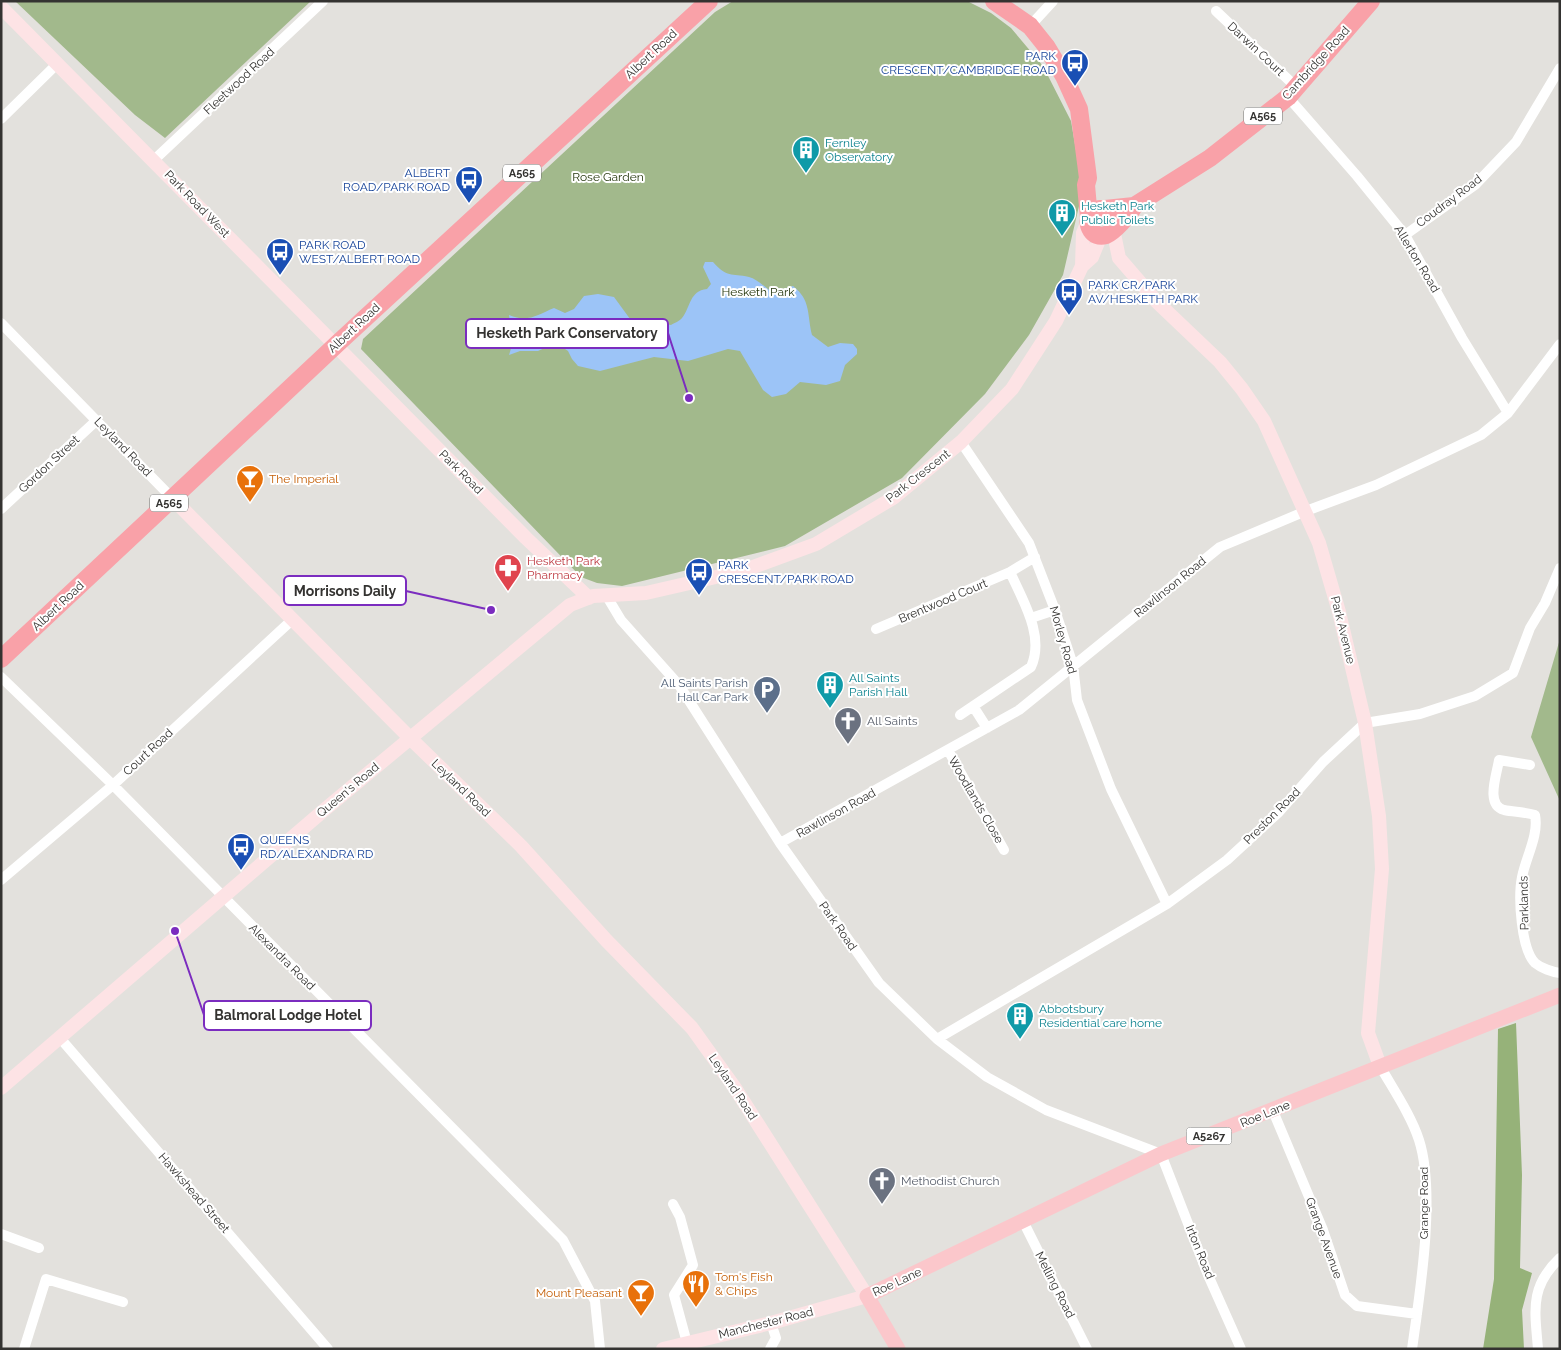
<svg xmlns="http://www.w3.org/2000/svg" width="1561" height="1350" viewBox="0 0 1561 1350" font-family="Raleway,sans-serif">
<style>
.green{fill:#a2b98c}
.forest{fill:#96b279}
.water{fill:#9cc4f7}
.lines{fill:none;stroke-linecap:round;stroke-linejoin:round}
.street{stroke:#fff;stroke-width:10}
.secondary{stroke:#fde3e5;stroke-width:14}
.primary{stroke:#fbc7cb;stroke-width:15}
.highway{stroke:#f9a1a8;stroke-width:18}
.labels{text-anchor:middle;stroke-width:4;stroke-linejoin:round;paint-order:stroke}
.shield{fill:#fff;stroke:#71706f;stroke-width:1}
.shield-label{font-size:11px;font-weight:bold;fill:#343331}
.street-label{font-size:12px;fill:#343331;stroke:#fff}
.transit-label{font-size:12px;fill:#164399;stroke:#fff;text-anchor:start}
.culture-label{font-size:12px;fill:#0d838f;stroke:#fff;text-anchor:start}
.park-label{font-size:12px;fill:#1f3107;stroke:#fff}
.food-label{font-size:12px;fill:#c56008;stroke:#fff;text-anchor:start}
.health-label{font-size:12px;fill:#be3a42;stroke:#fff;text-anchor:start}
.service-label{font-size:12px;fill:#4e5e75;stroke:#fff;text-anchor:end}
.worship-label{font-size:12px;fill:#5b616d;stroke:#fff;text-anchor:start}
.leader{fill:none;stroke:#7b2cbf;stroke-width:2}
.callout-dot{fill:#7b2cbf;stroke:#fff;stroke-width:2}
.callout{fill:#fff;stroke:#7b2cbf;stroke-width:2}
.callout-label{font-size:14px;text-anchor:middle;font-weight:bold;fill:#343331}
</style>
<rect width="100%" height="100%" fill="#e3e1dd"/>
<!-- green -->
<path class="green" d="M15,1H311L165,138L135,115Z
M733,1H967L991,13L1011,28L1043,66L1071,121L1079,168V206L1063,275L1029,335L985,394L902,478L785,546L622,586L597,583L581,577L361,349L363,339L715,12Z
M1560,639V801L1531,737Z"/>
<!-- forest -->
<path class="forest" d="M1516,1023L1522,1175L1520,1268L1532,1273L1522,1310L1524,1349H1483L1494,1279L1498,1029Z"/>
<!-- water -->
<path class="water" d="M705,262H713C727,278 731,273 749,277C757,279 766,288 773,293L793,286C811,300 807,314 812,335L828,347L840,343L853,344L857,349V354L845,365L840,381L826,385L800,382L786,394L772,397L763,390L740,351L728,349L688,361L654,357L600,371L578,366L572,359L568,351L562,347L549,346L538,351H520L509,355L513,342L509,315C528,323 537,315 554,308L565,313L574,309L584,296L598,294L614,297L633,323L649,321L671,325C674,323 680,321 682,318C691,307 689,291 707,289L711,284L703,267Z"/>
<g class="lines">
<!-- street -->
<path class="street" d="M1216,11L1295,86
M1030,26L1053,1
M1288,97L1357,176L1405,235L1462,338L1508,413
M1,119L57,64
M154,160L323,1
M1405,235L1475,185L1516,142L1560,68
M1,323L173,499
M961,442L1029,543L1055,610L1073,665L1077,700L1111,789L1167,904
M1,509L97,420
M1010,572L1035,557
M606,595L621,620L679,685L780,843L879,983L937,1039L987,1077L1046,1110L1161,1154L1208,1275L1241,1349
M1031,618L1055,610
M876,629L1010,572C1023,601 1045,636 1031,667L960,715
M1,677L113,785L563,1240L595,1301L600,1349
M973,706L987,728
M948,750L1004,850
M1530,765L1499,760C1497,774 1485,805 1504,810C1514,812 1525,812 1535,815C1539,835 1526,857 1522,877C1518,897 1521,949 1535,963C1541,968 1552,972 1560,973
M780,843L1019,710L1220,547L1306,511L1376,485L1481,435L1508,413L1560,344
M1,880L113,785L292,620
M60,1038L328,1349
M937,1039L1167,904L1227,860L1279,812L1323,762L1365,723L1420,714L1475,696L1513,673L1530,628L1545,603L1560,568
M1380,1066C1393,1089 1411,1115 1419,1140C1436,1193 1420,1293 1412,1349
M1273,1111L1323,1230L1345,1295L1357,1306L1417,1314
M673,1204L680,1217L693,1265L674,1295L687,1343
M1023,1221L1087,1349
M1,1234L39,1248
M24,1349L46,1279L123,1302
M770,1349L776,1338L771,1323
M1538,1349C1535,1311 1529,1287 1560,1258"/>
<!-- secondary -->
<path class="secondary" d="M1,7L526,538L589,598
M1113,229L1119,258L1157,302L1220,362L1242,389L1264,421L1319,543L1339,612L1365,723L1379,816L1382,869L1368,1033L1380,1066
M1082,266L1083,233L1088,222
M173,499L410,738L521,846L606,940L692,1028L735,1088L867,1296L771,1323L663,1349
M1,1088L323,811L570,605L593,596L646,593L742,571L816,544L893,498L961,442L1012,389L1056,321L1082,266L1092,257L1101,235"/>
<!-- primary -->
<path class="primary" d="M898,1349L867,1296L1161,1154L1560,995"/>
<!-- highway -->
<path class="highway" d="M994,1L1030,26L1046,46L1064,76L1079,109L1088,178L1086,185L1089,218
M1105,209L1134,206L1210,158L1288,97L1371,1
M1114,228V216L1108,210L1100,209L1090,215C1086,225 1092,239 1106,235C1114,232 1130,214 1134,206
M1,659L337,344L709,1"/>
</g>
<!-- icons -->
<defs>
<symbol id="bus-pin" viewBox="-11 -11 22 30"><path d="M0 17L-7.5 6A9.5 9.5 0 1 1 7.5 6Z" fill="#1a4fb4" stroke="#fff"/><path d="M-5-6H5V4H4V6H2V4H-2V6H-4V4H-5ZM-3.5-4V0h7V-4ZM-3.5 1.2v1.5H-2V1.2ZM2 1.2v1.5H3.5V1.2Z" fill="#fff"/></symbol>
<symbol id="building-pin" viewBox="-11 -11 22 30"><path d="M0 17L-7.5 6A9.5 9.5 0 1 1 7.5 6Z" fill="#0f9aa8" stroke="#fff"/><path d="M-4-6H4V6H1V3H-1V6H-4ZM-2.5-4.3h1.7v1.8h-1.7ZM.8-4.3h1.7v1.8H.8ZM-2.5-1h1.7V.8h-1.7ZM.8-1h1.7V.8H.8Z" fill="#fff"/></symbol>
<symbol id="bar-pin" viewBox="-11 -11 22 30"><path d="M0 17L-7.5 6A9.5 9.5 0 1 1 7.5 6Z" fill="#e8710a" stroke="#fff"/><path d="M-6-5H6L.8 .8V4.5H3.5V6h-7V4.5H-.8V.8Z" fill="#fff"/></symbol>
<symbol id="pharmacy-pin" viewBox="-11 -11 22 30"><path d="M0 17L-7.5 6A9.5 9.5 0 1 1 7.5 6Z" fill="#e0444e" stroke="#fff"/><path d="M-2-6h4v4h4v4h-4v4h-4v-4h-4v-4h4Z" fill="#fff"/></symbol>
<symbol id="parking-pin" viewBox="-11 -11 22 30"><path d="M0 17L-7.5 6A9.5 9.5 0 1 1 7.5 6Z" fill="#5c6f8a" stroke="#fff"/><path d="M-3.5-5.5H1a3.5 3.5 0 0 1 0 7H-1V5.5H-3.5ZM-1-3.4V-.6H.8a1.4 1.4 0 0 0 0-2.8Z" fill="#fff"/></symbol>
<symbol id="church-pin" viewBox="-11 -11 22 30"><path d="M0 17L-7.5 6A9.5 9.5 0 1 1 7.5 6Z" fill="#6b7280" stroke="#fff"/><path d="M-1.2-6h2.4v3.5h3.3v2.4h-3.3V6h-2.4V-.1h-3.3v-2.4h3.3Z" fill="#fff"/></symbol>
<symbol id="restaurant-pin" viewBox="-11 -11 22 30"><path d="M0 17L-7.5 6A9.5 9.5 0 1 1 7.5 6Z" fill="#e8710a" stroke="#fff"/><path d="M-5-6h1v4h1v-4h1v4h1v-4h1v5L-1.5 .5V6h-2V.5L-5-1ZM5-6V6H3V1.5H1.5Q1.5-4 5-6Z" fill="#fff"/></symbol>
</defs>
<g fill-rule="evenodd">
<use href="#bus-pin" x="1059" y="47" width="32" height="43"/>
<use href="#building-pin" x="790" y="134" width="32" height="43"/>
<use href="#bus-pin" x="453" y="164" width="32" height="43"/>
<use href="#building-pin" x="1046" y="197" width="32" height="43"/>
<use href="#bus-pin" x="264" y="236" width="32" height="43"/>
<use href="#bus-pin" x="1053" y="276" width="32" height="43"/>
<use href="#bar-pin" x="234" y="463" width="32" height="43"/>
<use href="#pharmacy-pin" x="492" y="552" width="32" height="43"/>
<use href="#bus-pin" x="683" y="556" width="32" height="43"/>
<use href="#building-pin" x="814" y="669" width="32" height="43"/>
<use href="#parking-pin" x="751" y="674" width="32" height="43"/>
<use href="#church-pin" x="832" y="705" width="32" height="43"/>
<use href="#bus-pin" x="225" y="831" width="32" height="43"/>
<use href="#building-pin" x="1004" y="1000" width="32" height="43"/>
<use href="#church-pin" x="866" y="1165" width="32" height="43"/>
<use href="#restaurant-pin" x="680" y="1268" width="32" height="43"/>
<use href="#bar-pin" x="625" y="1277" width="32" height="43"/>
</g>
<g class="labels">
<!-- shield labels -->
<g class="shield">
<rect x="1244" y="107.5" width="38" height="17" rx="4"/>
<rect x="503" y="164.5" width="38" height="17" rx="4"/>
<rect x="150" y="494.5" width="38" height="17" rx="4"/>
<rect x="1186.5" y="1127.5" width="45" height="17" rx="4"/>
</g>
<g class="shield-label">
<text x="1263" y="120">A565</text>
<text x="522" y="177">A565</text>
<text x="169" y="507">A565</text>
<text x="1209" y="1140">A5267</text>
</g>
<!-- street labels -->
<g class="street-label">
<text transform="translate(1256 49) rotate(43)" y="4">Darwin Court</text>
<text transform="translate(651 54) rotate(-43)" y="4">Albert Road</text>
<text transform="translate(1316 63) rotate(-48)" y="4">Cambridge Road</text>
<text transform="translate(239 81) rotate(-43)" y="4">Fleetwood Road</text>
<text transform="translate(1449 201) rotate(-37)" y="4">Coudray Road</text>
<text transform="translate(197 204) rotate(46)" y="4">Park Road West</text>
<text transform="translate(1417 259) rotate(59)" y="4">Allerton Road</text>
<text transform="translate(354 328) rotate(-43)" y="4">Albert Road</text>
<text transform="translate(123 447) rotate(46)" y="4">Leyland Road</text>
<text transform="translate(49 464) rotate(-43)" y="4">Gordon Street</text>
<text transform="translate(461 472) rotate(45)" y="4">Park Road</text>
<text transform="translate(918 476) rotate(-38)" y="4">Park Crescent</text>
<text transform="translate(1170 587) rotate(-39)" y="4">Rawlinson Road</text>
<text transform="translate(943 601) rotate(-23)" y="4">Brentwood Court</text>
<text transform="translate(58 606) rotate(-43)" y="4">Albert Road</text>
<text transform="translate(1343 630) rotate(76)" y="4">Park Avenue</text>
<text transform="translate(1063 640) rotate(74)" y="4">Morley Road</text>
<text transform="translate(148 752) rotate(-43)" y="4">Court Road</text>
<text transform="translate(461 788) rotate(44)" y="4">Leyland Road</text>
<text transform="translate(348 790) rotate(-40)" y="4">Queen's Road</text>
<text transform="translate(976 800) rotate(60)" y="4">Woodlands Close</text>
<text transform="translate(836 813) rotate(-29)" y="4">Rawlinson Road</text>
<text transform="translate(1272 816) rotate(-45)" y="4">Preston Road</text>
<text transform="translate(1524 903) rotate(-91)" y="4">Parklands</text>
<text transform="translate(838 926) rotate(55)" y="4">Park Road</text>
<text transform="translate(282 957) rotate(45)" y="4">Alexandra Road</text>
<text transform="translate(733 1087) rotate(56)" y="4">Leyland Road</text>
<text transform="translate(1265 1114) rotate(-22)" y="4">Roe Lane</text>
<text transform="translate(194 1193) rotate(49)" y="4">Hawkshead Street</text>
<text transform="translate(1424 1203) rotate(-90)" y="4">Grange Road</text>
<text transform="translate(1324 1238) rotate(70)" y="4">Grange Avenue</text>
<text transform="translate(1200 1252) rotate(68)" y="4">Irton Road</text>
<text transform="translate(897 1282) rotate(-25)" y="4">Roe Lane</text>
<text transform="translate(1055 1285) rotate(63)" y="4">Melling Road</text>
<text transform="translate(766 1323) rotate(-14)" y="4">Manchester Road</text>
</g>
<!-- transit labels -->
<g class="transit-label">
<text x="1056" y="60" text-anchor="end">PARK<tspan x="1056" dy="14">CRESCENT/CAMBRIDGE ROAD</tspan></text>
<text x="450" y="177" text-anchor="end">ALBERT<tspan x="450" dy="14">ROAD/PARK ROAD</tspan></text>
<text x="299" y="249">PARK ROAD<tspan x="299" dy="14">WEST/ALBERT ROAD</tspan></text>
<text x="1088" y="289">PARK CR/PARK<tspan x="1088" dy="14">AV/HESKETH PARK</tspan></text>
<text x="718" y="569">PARK<tspan x="718" dy="14">CRESCENT/PARK ROAD</tspan></text>
<text x="260" y="844">QUEENS<tspan x="260" dy="14">RD/ALEXANDRA RD</tspan></text>
</g>
<!-- culture labels -->
<g class="culture-label">
<text x="825" y="147">Fernley<tspan x="825" dy="14">Observatory</tspan></text>
<text x="1081" y="210">Hesketh Park<tspan x="1081" dy="14">Public Toilets</tspan></text>
<text x="849" y="682">All Saints<tspan x="849" dy="14">Parish Hall</tspan></text>
<text x="1039" y="1013">Abbotsbury<tspan x="1039" dy="14">Residential care home</tspan></text>
</g>
<!-- park labels -->
<g class="park-label">
<text x="608" y="181">Rose Garden</text>
<text x="758" y="296">Hesketh Park</text>
</g>
<!-- food labels -->
<g class="food-label">
<text x="269" y="483">The Imperial</text>
<text x="715" y="1281">Tom's Fish<tspan x="715" dy="14">&amp; Chips</tspan></text>
<text x="622" y="1297" text-anchor="end">Mount Pleasant</text>
</g>
<!-- health labels -->
<g class="health-label">
<text x="527" y="565">Hesketh Park<tspan x="527" dy="14">Pharmacy</tspan></text>
</g>
<!-- service labels -->
<g class="service-label">
<text x="748" y="687">All Saints Parish<tspan x="748" dy="14">Hall Car Park</tspan></text>
</g>
<!-- worship labels -->
<g class="worship-label">
<text x="867" y="725">All Saints</text>
<text x="901" y="1185">Methodist Church</text>
</g>
</g>
<!-- callouts -->
<path class="leader" d="M689 398L668 333M491 610L406 591M175 931L204 1015"/>
<g class="callout-dot">
<circle cx="689" cy="398" r="5"/>
<circle cx="491" cy="610" r="5"/>
<circle cx="175" cy="931" r="5"/>
</g>
<g class="callout">
<rect x="466" y="319" width="202" height="29" rx="5"/>
<rect x="284" y="576" width="122" height="29" rx="5"/>
<rect x="204" y="1001" width="167" height="29" rx="5"/>
</g>
<g class="callout-label">
<text x="567" y="338">Hesketh Park Conservatory</text>
<text x="345" y="596">Morrisons Daily</text>
<text x="288" y="1020">Balmoral Lodge Hotel</text>
</g>
<!-- border -->
<rect width="1561" height="1350" fill="none" stroke="#343331" stroke-width="5"/>
</svg>
